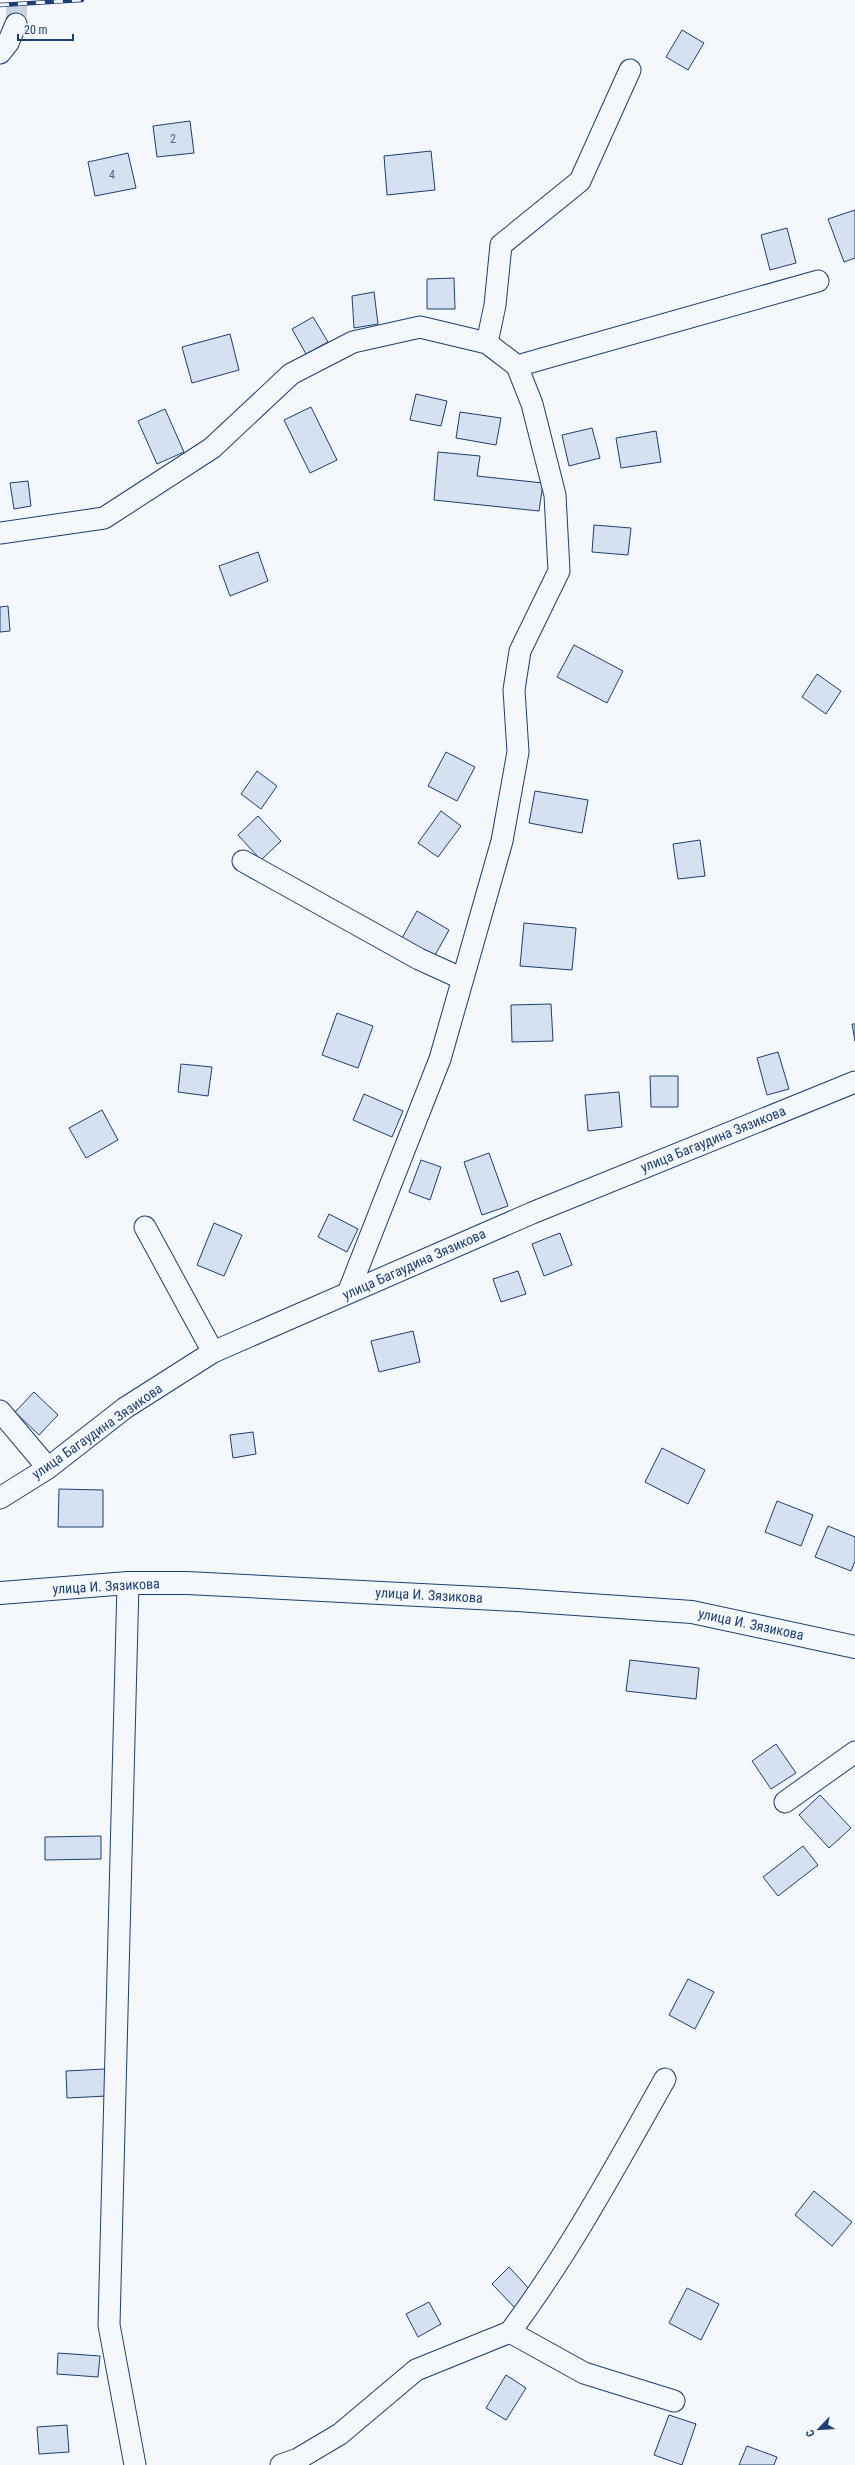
<svg xmlns="http://www.w3.org/2000/svg" width="855" height="2465" viewBox="0 0 855 2465" font-family="'Roboto Condensed',sans-serif">
<style>
.building{fill:#d5e0f0;stroke:#1d3f73}
.lines{fill:none;stroke-linecap:round;stroke-linejoin:round}
.minor-tunnel{stroke:#c9d2e0;stroke-width:21;stroke-dasharray:21 10;stroke-linecap:butt}
.minor-casing{stroke:#1d3f73;stroke-width:23}
.major-casing{stroke:#1d3f73;stroke-width:24}
.minor{stroke:#f4f7fb;stroke-width:21}
.major{stroke:#f4f7fb;stroke-width:22}
.rail-casing{stroke:#1d3f73;stroke-width:4.5}
.rail{stroke:#f4f7fb;stroke-width:3;stroke-dasharray:9;stroke-linecap:butt}
.labels{text-anchor:middle;stroke-width:3;stroke-linejoin:round;paint-order:stroke}
.number-label{font-size:12px;fill:#4b6792}
.street-label{font-size:14px;fill:#1d3f73;stroke:#f4f7fb}
</style>
<rect width="100%" height="100%" fill="#f4f7fb"/>
<!-- building -->
<path class="building" d="M682,30L704,43L688,70L666,57Z
M190,121L194,153L157,157L153,126Z
M431,151L435,190L387,195L384,156Z
M128,153L136,188L95,196L88,162Z
M855,210V258L844,262L828,219Z
M787,228L796,263L770,270L761,235Z
M454,278L455,309H427V279Z
M374,292L378,324L354,328L352,296Z
M313,317L328,342L306,354L292,329Z
M230,334L239,370L192,383L182,347Z
M416,394L447,401L441,426L410,420Z
M311,407L337,460L310,473L284,420Z
M165,409L184,452L157,464L138,421Z
M460,412L501,418L496,445L456,438Z
M592,428L600,458L569,466L562,435Z
M656,431L661,462L621,468L616,438Z
M438,452L480,456L477,476L543,483L539,511L434,500Z
M28,481L31,506L14,509L10,483Z
M594,525L631,528L628,555L592,552Z
M258,552L268,581L230,596L219,566Z
M8,606L10,631L0,632V607Z
M574,645L623,671L607,703L557,677Z
M817,674L841,691L826,714L802,697Z
M446,752L475,767L457,801L428,786Z
M257,771L277,786L261,809L241,794Z
M535,791L588,800L582,833L529,823Z
M441,811L461,826L438,857L418,843Z
M258,816L281,841L261,860L238,835Z
M700,840L705,876L678,879L673,844Z
M417,911L449,930L434,957L402,938Z
M524,923L576,928L572,970L520,966Z
M551,1004L553,1041L512,1042L511,1005Z
M337,1013L373,1026L358,1068L322,1055Z
M852,1024H855V1041Z
M778,1052L789,1089L767,1095L757,1058Z
M181,1064L212,1067L208,1096L178,1092Z
M650,1076H678V1107H651Z
M619,1092L622,1127L588,1131L585,1095Z
M364,1094L403,1111L392,1137L353,1120Z
M102,1110L118,1140L86,1158L69,1128Z
M489,1153L508,1206L482,1215L464,1162Z
M421,1160L441,1167L430,1200L409,1192Z
M329,1214L358,1229L347,1252L318,1237Z
M214,1223L242,1235L224,1276L197,1265Z
M560,1233L572,1265L544,1276L532,1244Z
M518,1271L526,1294L501,1302L493,1279Z
M413,1331L420,1362L379,1372L371,1341Z
M34,1392L58,1415L39,1435L15,1412Z
M253,1432L256,1454L233,1458L230,1435Z
M662,1448L705,1470L688,1504L645,1482Z
M59,1489L103,1490V1527H58Z
M777,1501L813,1515L801,1546L765,1532Z
M828,1526L855,1537V1561L851,1571L815,1557Z
M630,1660L699,1668L696,1699L626,1691Z
M776,1744L796,1773L771,1789L752,1761Z
M820,1795L851,1828L829,1848L799,1815Z
M101,1836V1859L45,1860V1837Z
M803,1846L818,1865L778,1896L763,1877Z
M688,1979L714,1992L695,2029L669,2015Z
M105,2069L107,2096L67,2098L66,2071Z
M814,2191L852,2222L832,2246L795,2215Z
M509,2267L533,2293L516,2309L492,2284Z
M687,2288L719,2304L701,2340L669,2323Z
M429,2302L441,2324L418,2337L406,2314Z
M58,2353L100,2356L98,2377L57,2374Z
M506,2375L526,2388L506,2420L486,2408Z
M669,2415L696,2424L682,2465L654,2455Z
M67,2425L69,2452L39,2454L37,2427Z
M747,2446L777,2457L774,2465H739Z"/>
<g class="lines">
<!-- minor-tunnel -->
<path class="minor-tunnel" d="M16,24L17,0"/>
<defs>
<path id="minor" d="M0,53L8,43L16,24
M487,343L495,305L501,245L580,181L630,70
M517,366L818,281
M0,533L104,518L212,448L291,374L353,342L420,327L487,343L517,366L532,404L555,495L559,571L520,651L514,690L518,752L502,841L440,1059L348,1293
M243,861L419,959L463,979
M145,1227L213,1352
M0,1411L48,1468
M0,1498L48,1468L125,1408L213,1352L532,1213L855,1082
M128,1583L109,2325L135,2465
M785,1802L855,1752
M510,2332C569,2253 616,2166 665,2079
M281,2465L298,2459L340,2434L416,2370L510,2332L584,2373L674,2401"/>
<path id="major" d="M0,1593L128,1583H187L517,1600L692,1612L855,1647"/>
</defs>
<!-- minor casing -->
<use href="#minor" class="minor-casing"/>
<!-- major casing -->
<use href="#major" class="major-casing"/>
<!-- minor -->
<use href="#minor" class="minor"/>
<!-- major -->
<use href="#major" class="major"/>
<defs>
<path id="rail" d="M0,5L82,0"/>
</defs>
<!-- rail casing -->
<use href="#rail" class="rail-casing"/>
<!-- rail -->
<use href="#rail" class="rail"/>
</g>
<g class="labels">
<!-- number labels -->
<g class="number-label">
<text x="173" y="143">2</text>
<text x="112" y="179">4</text>
</g>
<!-- street labels -->
<g class="street-label">
<text transform="translate(713 1139) rotate(-22)" y="5">улица Багаудина Зязикова</text>
<text transform="translate(414 1264) rotate(-24)" y="5">улица Багаудина Зязикова</text>
<text transform="translate(97 1431) rotate(-35)" y="5">улица Багаудина Зязикова</text>
<text transform="translate(106 1586) rotate(-3)" y="5">улица И. Зязикова</text>
<text transform="translate(429 1595) rotate(3)" y="5">улица И. Зязикова</text>
<text transform="translate(751 1624) rotate(12)" y="5">улица И. Зязикова</text>
</g>
</g>
<!-- north arrow -->
<g transform="translate(819 2429) rotate(245)" stroke="#f4f7fb" stroke-width="3" paint-order="stroke">
<path d="M0-3L7 15L0 10L-7 15Z" fill="#1d3f73"/>
<text y="-6" font-size="11" font-weight="bold" text-anchor="middle" fill="#1d3f73">С</text>
</g>
<!-- scale -->
<path d="M18 34v6h55v-6" fill="none" stroke="#1d3f73" stroke-width="2"/>
<text x="24" y="34" font-size="12" fill="#1d3f73" stroke="#f4f7fb" stroke-width="3" paint-order="stroke">20 m</text>
</svg>
